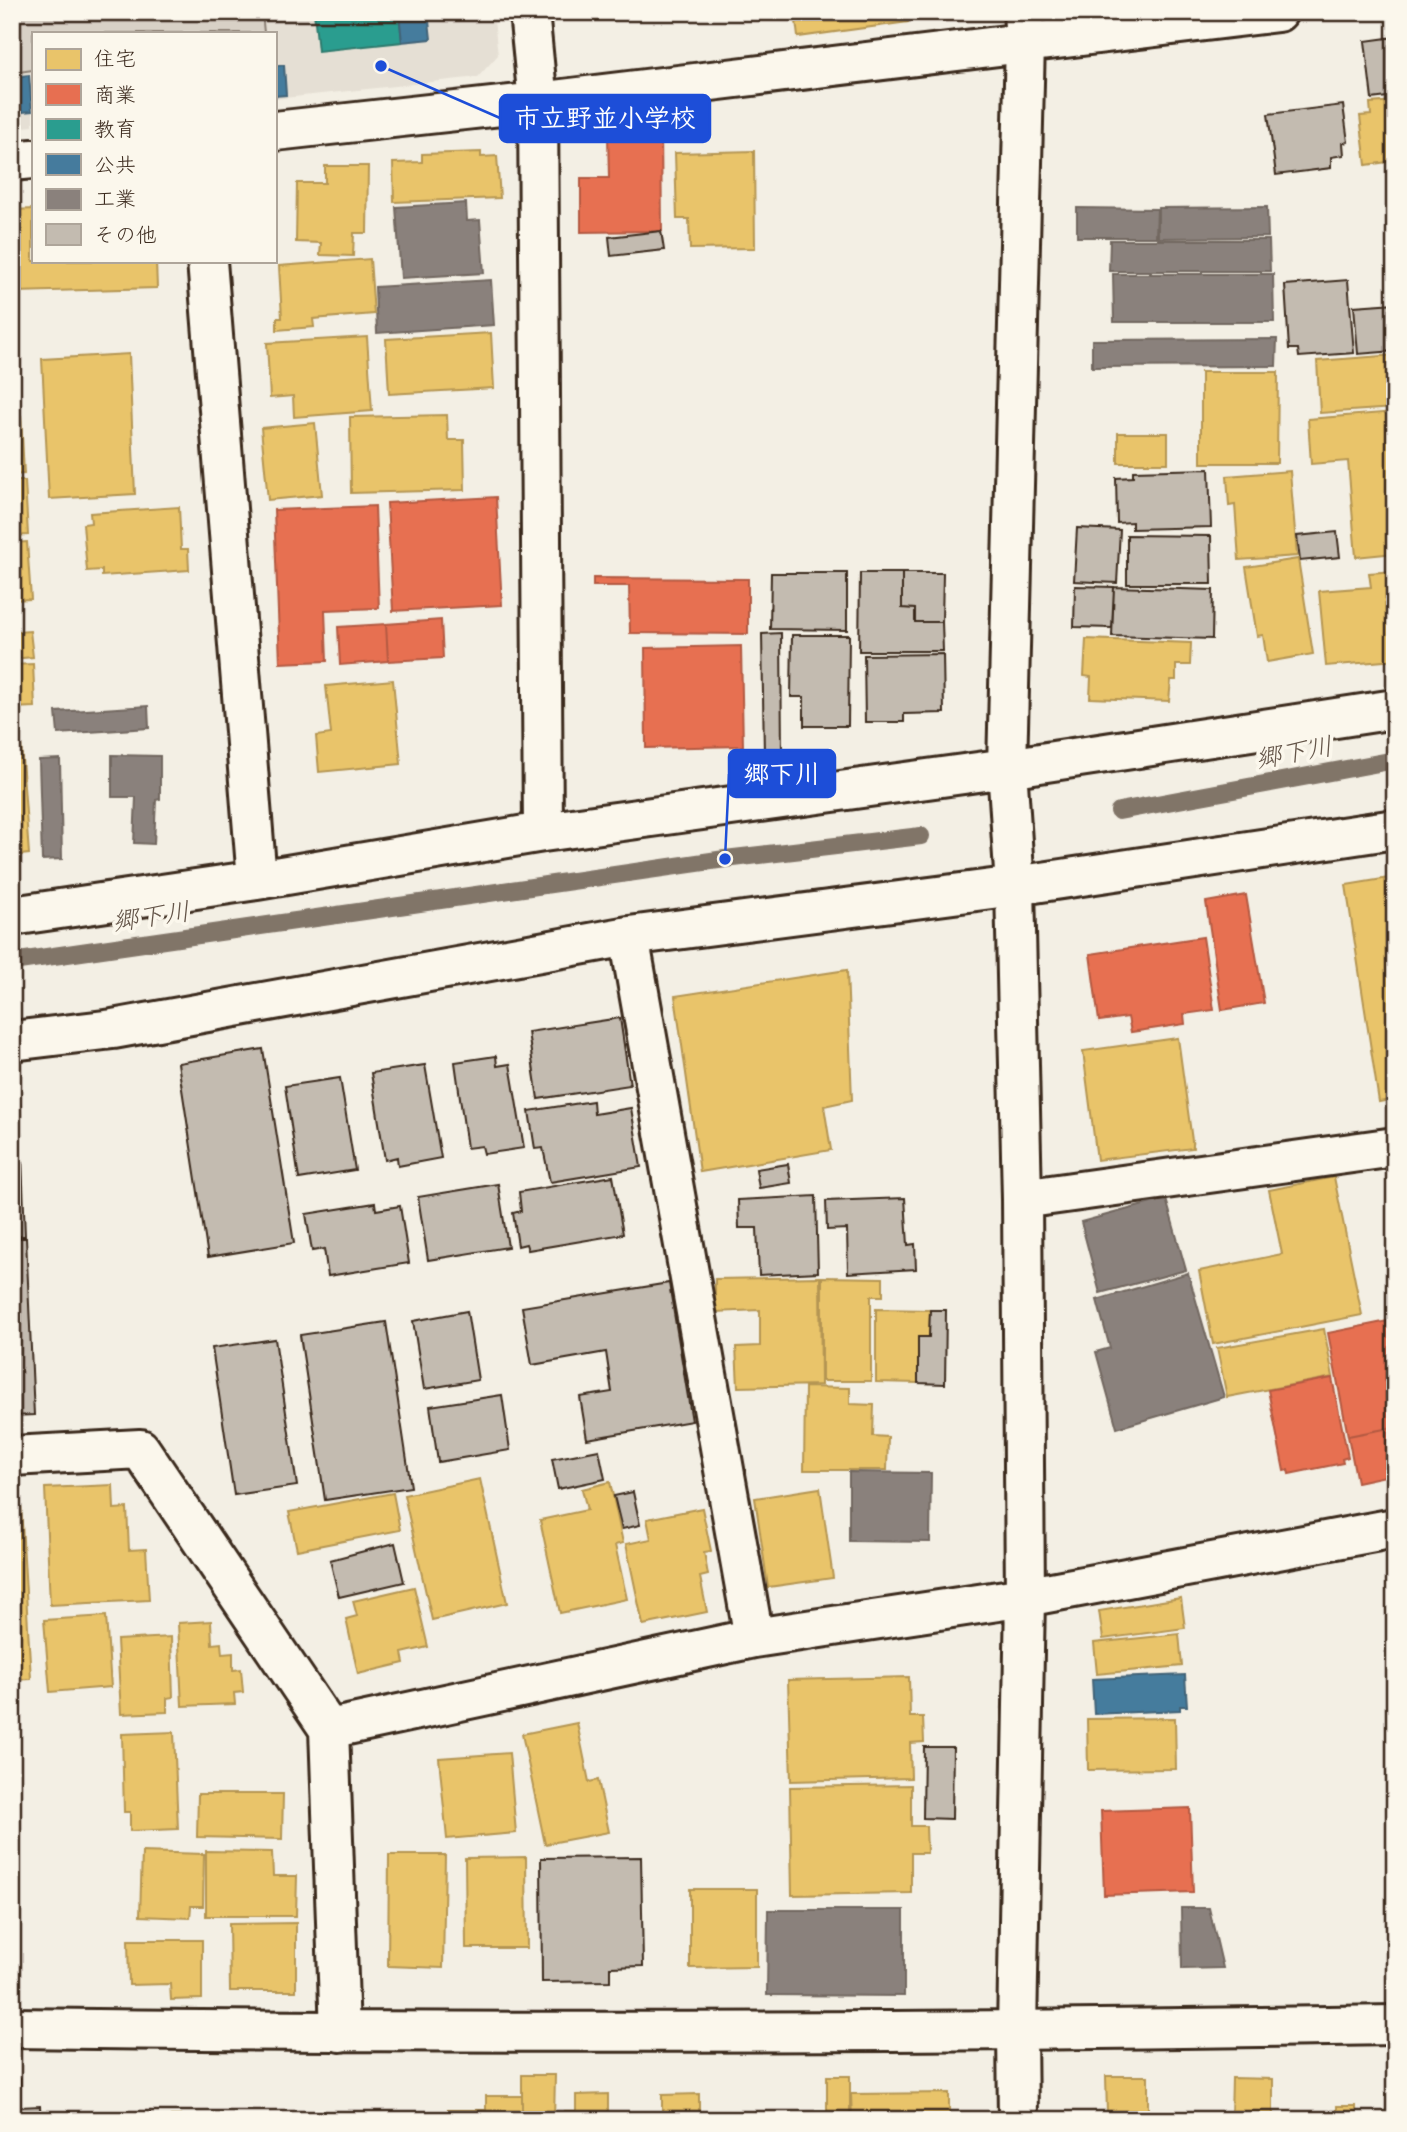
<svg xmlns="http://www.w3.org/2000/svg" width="1407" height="2132" viewBox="0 0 1407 2132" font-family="'Shantell Sans','Klee One',sans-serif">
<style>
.built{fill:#e5dfd4}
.green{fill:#d8d1c6;stroke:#8a7e72;stroke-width:2}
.homes{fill:#e9c46a;stroke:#b59653;stroke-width:2}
.shops{fill:#e76f51;stroke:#b35a42;stroke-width:2}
.schools{fill:#2a9d8f;stroke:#2f7a6d;stroke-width:2}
.public{fill:#457b9d;stroke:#426377;stroke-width:2}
.industry{fill:#8a817c;stroke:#726760;stroke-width:2}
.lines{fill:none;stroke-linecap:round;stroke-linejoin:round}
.stream{stroke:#817468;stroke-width:18}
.building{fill:#c3bbb0;stroke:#3b2a1e;stroke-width:2}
.minor-casing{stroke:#3b2a1e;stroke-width:44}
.minor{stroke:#fbf7ec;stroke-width:38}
.labels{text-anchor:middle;stroke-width:7;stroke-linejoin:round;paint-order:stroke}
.water-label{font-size:26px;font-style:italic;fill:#645549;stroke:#fbf7ec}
.leader{fill:none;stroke:#1d4ed8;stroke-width:2.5}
.callout-dot{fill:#1d4ed8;stroke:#fbf7ec;stroke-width:2.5}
.callout{fill:#1d4ed8;stroke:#1d4ed8;stroke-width:2.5}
.callout-label{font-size:26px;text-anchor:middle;font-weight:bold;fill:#fff}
</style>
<rect width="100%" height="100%" fill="#f3efe4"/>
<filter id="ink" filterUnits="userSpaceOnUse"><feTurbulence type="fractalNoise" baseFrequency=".0143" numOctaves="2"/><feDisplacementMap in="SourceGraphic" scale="14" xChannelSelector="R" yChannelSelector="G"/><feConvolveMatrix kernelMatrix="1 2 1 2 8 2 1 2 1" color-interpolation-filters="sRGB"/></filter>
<g filter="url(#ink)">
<!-- built -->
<path class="built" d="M12,12H493L498,55L478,77L275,99V33H33V126L12,128Z"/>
<!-- green -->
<path class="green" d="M12,12H262L264,33H33V70L12,73Z"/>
<!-- homes -->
<path class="homes" d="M795,12H916L908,22L798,37Z
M1395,101V161L1366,165L1360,116L1371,115L1370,103Z
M754,151L755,248L690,249L689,219H677L675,153Z
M481,152V157L497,156L500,198L394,202L393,163L422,162V154Z
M325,166H368L367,233H354L353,256L320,255L321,243L296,242L297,183H325Z
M33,209V261H156L157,288L16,292L14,210Z
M370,259L374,314L313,319L314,327L277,330V318H282L279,266Z
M491,333L494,388L389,394L386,339Z
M367,337L372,411L294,417L293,396L270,398L267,343Z
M129,354L135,494L49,499L42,359Z
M1395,355V408L1320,413L1317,361Z
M1201,372H1278L1277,463H1201Z
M1395,412V553L1356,557L1348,461L1311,464L1308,419Z
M447,415L448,440H464L465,490L351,493L350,417Z
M21,416L24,474L12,475V417Z
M315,423L322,495L268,500L261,428Z
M1118,433H1168V463H1118Z
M1290,471L1297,556L1239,560L1235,505L1229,506L1227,476Z
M12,481H25L28,535L12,536Z
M179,507L181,549H188L189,570L102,576V570L87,571L83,524L91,523L90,513Z
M27,542L31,599L12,600V543Z
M1298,559L1313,654L1267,662L1263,635L1257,636L1246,567Z
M1395,571V660L1326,666L1319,591L1371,587L1369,573Z
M12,604H16L17,632L30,631L33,657L12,659Z
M1086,639L1191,643L1190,665H1176V680H1171L1169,701L1090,698L1091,677L1084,676Z
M33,664L35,707L12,708V665Z
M393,680L401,764L319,772L316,736L331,734L326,686Z
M19,718L29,854L12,856V719Z
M1395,877V1099L1379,1102L1346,885Z
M847,970L852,1100L824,1106L831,1150L700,1172L675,996Z
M1178,1038L1193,1148L1097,1160L1083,1051Z
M1334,1177L1362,1315L1213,1344L1199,1271L1282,1254L1269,1190Z
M820,1277L821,1385L738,1387L736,1347L760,1346V1310L715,1312V1279Z
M822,1277L883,1278V1296H871V1381H822Z
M876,1309L930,1310L929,1337H918V1383L876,1382Z
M1324,1329L1333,1377L1227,1397L1217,1348Z
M805,1387L850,1388V1404L874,1405L873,1436L888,1437L887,1470H804Z
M480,1479L507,1603L432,1620L404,1495Z
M610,1482L623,1543L615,1545L627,1599L560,1613L540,1520L587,1510L582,1489Z
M113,1485L114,1509L127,1508L129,1550L146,1549L149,1600L50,1605L45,1488Z
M820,1488L833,1578L768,1587L755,1498Z
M20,1489L31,1679L12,1680V1490Z
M393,1493L400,1530L297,1550L289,1512Z
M702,1508L711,1551L704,1552L708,1575L700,1577L707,1612L643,1625L626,1544L651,1539L647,1519Z
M414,1587L428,1647L402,1653L404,1663L358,1674L346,1619L357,1616L353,1601Z
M1181,1598L1185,1628L1103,1639L1099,1611Z
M106,1616L111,1687L50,1692L44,1620Z
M211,1621L212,1644L221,1643L222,1654L233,1653V1670L241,1669L243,1692L234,1693L235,1704L182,1706L178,1623Z
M1179,1634L1182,1666L1097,1674L1094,1643Z
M171,1637L173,1697L167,1698V1712L121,1714L117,1640Z
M909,1677L910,1717H923L924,1742L910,1743L911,1778L791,1781L788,1680Z
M1175,1718L1176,1769L1088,1770L1087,1719Z
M577,1723L589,1782L598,1780L609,1832L545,1844L522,1734Z
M174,1732L178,1829L130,1831V1812H124L122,1734Z
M509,1753L516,1833L447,1839L439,1758Z
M911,1785V1826H926L927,1853H911V1893L792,1895L790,1787Z
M198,1794H283L282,1839L197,1837Z
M206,1851L272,1852L273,1876H297L296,1916H206Z
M142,1852L204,1854L203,1906H191L190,1918L140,1916Z
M389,1855H445L443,1968L388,1966Z
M526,1857L527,1948H466L465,1858Z
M690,1889H757V1967L690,1968Z
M296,1923V1991H230L229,1924Z
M128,1940H202V1999L171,2000L170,1984L129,1985Z
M522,2075H555L554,2120H542L543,2111H522Z
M827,2076H850V2120H827Z
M1106,2076H1148V2115H1107Z
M1232,2078L1273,2079V2117H1231Z
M949,2093V2120H852L851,2094Z
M608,2094V2120H565L564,2111H576V2095Z
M699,2094V2120H651V2118L662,2117V2095Z
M486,2096H522V2111H543L542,2120H447L448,2110H486Z
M1337,2106H1356V2120H1291V2116H1337Z
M171,2116H222V2120H171Z
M1235,2116L1277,2117V2120H1236Z"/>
<!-- shops -->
<path class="shops" d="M661,128L662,231L581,232V178H609L608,136Z
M496,497L502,605L393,611L387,503Z
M375,506L379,608L325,610L327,661L280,663L274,510Z
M593,578L748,579V634L630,633L629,586H593Z
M441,620L443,658L388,661L386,624Z
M386,624L388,661L340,665L338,627Z
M741,646L743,746L646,748L645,648Z
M1246,895L1264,1003L1222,1010L1206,902Z
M1203,937L1214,1010L1184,1014L1185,1024L1131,1032L1128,1017L1099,1021L1090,954Z
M1393,1320L1395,1427L1348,1436L1328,1333Z
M1332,1378L1348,1457L1342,1459L1343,1463L1289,1474L1288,1470L1284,1471L1268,1390Z
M1395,1427V1474L1357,1482L1348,1436Z
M1190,1808L1193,1892L1104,1895L1101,1811Z"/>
<!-- schools -->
<path class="schools" d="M314,12H399L402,42L318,51Z"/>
<!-- public -->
<path class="public" d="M399,12H428L431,39L402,42Z
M284,65L286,95L275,96V66Z
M29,75L32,111L12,113V77Z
M1185,1675L1187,1706H1180V1710L1094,1714L1092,1679Z"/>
<!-- industry -->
<path class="industry" d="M466,203L467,221L480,220L484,273L401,278L396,207Z
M1267,207L1268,237L1158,238V208Z
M1077,208L1157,209L1156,237H1077Z
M1110,240H1269L1270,271H1109Z
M1113,274H1273L1274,322H1114Z
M491,280L494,325L377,333L375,287Z
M1277,339L1276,366L1092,367V340Z
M148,706L149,728L58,734L56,712Z
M112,755L160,756V799L156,800L154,844L134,843L136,797H112Z
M60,759L62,859L42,860L39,760Z
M1166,1199L1186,1270L1100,1293L1081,1222Z
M1188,1273L1224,1397L1117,1428L1096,1352L1110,1348L1097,1300Z
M849,1472L931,1473L930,1542L849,1541Z
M1181,1908H1209L1223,1968L1182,1969Z
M768,1910H904V1996L767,1995Z"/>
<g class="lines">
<!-- stream -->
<path class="stream" d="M1119,811L1395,760
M12,962L725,859L921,836"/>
</g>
<!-- building -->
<path class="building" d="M1395,37V96L1372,99L1365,41Z
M1343,105L1348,142L1343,143L1344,155L1331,157V168L1276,175L1268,114Z
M661,231L664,250L611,256L609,237Z
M1348,280L1354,353L1299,357L1298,349H1289L1285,285Z
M1395,303V351L1358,354L1354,306Z
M1209,469L1211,527L1132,529V522L1117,523L1116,478L1133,477V471Z
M1077,528L1120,530L1117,583L1074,581Z
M1337,532L1340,557L1300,561L1297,536Z
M1127,535L1211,536L1212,584H1127Z
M771,573H847V630L770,629Z
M860,573H902V608L915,609V622H942L943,651H859Z
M902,573H943L942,622H915V609L902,608Z
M1075,586L1114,587L1112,628L1074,627Z
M1114,587L1213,590L1212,639L1112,636Z
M781,633L782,755H764L762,634Z
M792,635H849L848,726H804V697H791Z
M943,654L944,713L904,714V722H865L864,655Z
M620,1018L630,1085L538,1099L528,1032Z
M263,1049L294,1243L208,1257L178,1063Z
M496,1056L497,1066L510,1064L524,1148L484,1154L482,1146L467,1148L455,1062Z
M425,1065L441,1158L398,1166L397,1157L385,1160L371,1073Z
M340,1078L355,1170L299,1179L285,1086Z
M593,1101L594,1114L631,1108L641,1167L550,1182L543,1148L535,1149L529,1111Z
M12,1104H20L25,1236H12Z
M788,1164L791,1183L759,1188L756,1169Z
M613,1176L623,1234L528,1250L526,1244L518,1246L513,1213L521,1211L519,1192Z
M498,1184L508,1247L428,1260L418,1197Z
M816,1196L818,1272L759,1275L757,1228H739L738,1200Z
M905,1198L908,1245L915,1244L916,1269L848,1273L847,1229L827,1230L826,1201Z
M375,1203L376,1210L400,1206L409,1263L328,1276L324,1249L312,1251L306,1214Z
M12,1238H26L34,1415L12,1416Z
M669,1283L692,1421L587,1439L580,1397L612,1392L606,1352L532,1365L522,1307Z
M930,1310H946L945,1384L918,1383V1337H929Z
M467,1311L478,1380L424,1389L413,1321Z
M386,1322L411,1487L325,1500L300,1335Z
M275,1339L297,1486L234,1495L212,1348Z
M502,1395L510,1450L438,1462L430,1406Z
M599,1450L605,1479L558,1489L552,1459Z
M633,1492L640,1525L622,1529L614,1496Z
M395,1543L404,1582L339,1597L330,1560Z
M924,1747H953L952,1819L923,1818Z
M641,1857L643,1966L610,1967V1981L542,1982L541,1858Z
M12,2079H20V2107L40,2106L41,2120H12Z
M101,2113H150V2120H101Z"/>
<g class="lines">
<defs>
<path id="minor" d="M529,12L538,102L543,832
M275,131L538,102L1278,12
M12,161L33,159
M207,261L257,880
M12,916L257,880L543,832L1007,768L1395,709
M629,936L754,1638
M12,1041L113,1029L629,936L1015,886L1395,829
M1022,1199L1395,1147
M12,1456L140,1449L329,1729L340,2032
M329,1729L754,1638L1025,1597L1395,1528
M12,2028C473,2034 934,2033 1395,2025
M1018,2120L1017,2031L1025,1597L1022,1199L1015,886L1007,768L1025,42L1023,12"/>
</defs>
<!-- minor casing -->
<use href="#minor" class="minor-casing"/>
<!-- minor -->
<use href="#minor" class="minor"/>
</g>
</g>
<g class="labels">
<!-- water labels -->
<g class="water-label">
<text transform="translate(1294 752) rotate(-10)" y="9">郷下川</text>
<text transform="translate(151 916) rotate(-8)" y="9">郷下川</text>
</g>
</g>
<!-- callouts -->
<path class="leader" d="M381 66L500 118M725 859L729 774"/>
<g class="callout-dot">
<circle cx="381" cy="66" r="7"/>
<circle cx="725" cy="859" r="7"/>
</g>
<g class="callout">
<rect x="500" y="95" width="210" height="47" rx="7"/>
<rect x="729" y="750" width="106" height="47" rx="7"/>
</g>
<g class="callout-label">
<text x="605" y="127">市立野並小学校</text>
<text x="782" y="783">郷下川</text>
</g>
<!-- margin -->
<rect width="1407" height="2132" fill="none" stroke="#fbf7ec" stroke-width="42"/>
<rect x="21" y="21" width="1365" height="2090" fill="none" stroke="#3b2a1e" stroke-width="2.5" filter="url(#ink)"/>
<!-- legend -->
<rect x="32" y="32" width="245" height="231" fill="#fbf7ec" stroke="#aea59a" stroke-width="2"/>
<rect x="46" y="49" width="35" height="21" fill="#e9c46a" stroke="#aea59a" stroke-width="2"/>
<text x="94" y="66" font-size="21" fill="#3b2a1e">住宅</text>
<rect x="46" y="84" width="35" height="21" fill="#e76f51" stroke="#aea59a" stroke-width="2"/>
<text x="94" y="102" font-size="21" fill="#3b2a1e">商業</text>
<rect x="46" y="119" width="35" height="21" fill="#2a9d8f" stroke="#aea59a" stroke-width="2"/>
<text x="94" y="136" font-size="21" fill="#3b2a1e">教育</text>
<rect x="46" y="154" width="35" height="21" fill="#457b9d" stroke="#aea59a" stroke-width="2"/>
<text x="94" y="172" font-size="21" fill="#3b2a1e">公共</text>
<rect x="46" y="189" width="35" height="21" fill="#8a817c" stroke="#aea59a" stroke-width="2"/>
<text x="94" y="206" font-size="21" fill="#3b2a1e">工業</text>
<rect x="46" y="224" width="35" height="21" fill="#c3bbb0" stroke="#aea59a" stroke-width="2"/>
<text x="94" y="242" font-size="21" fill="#3b2a1e">その他</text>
</svg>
